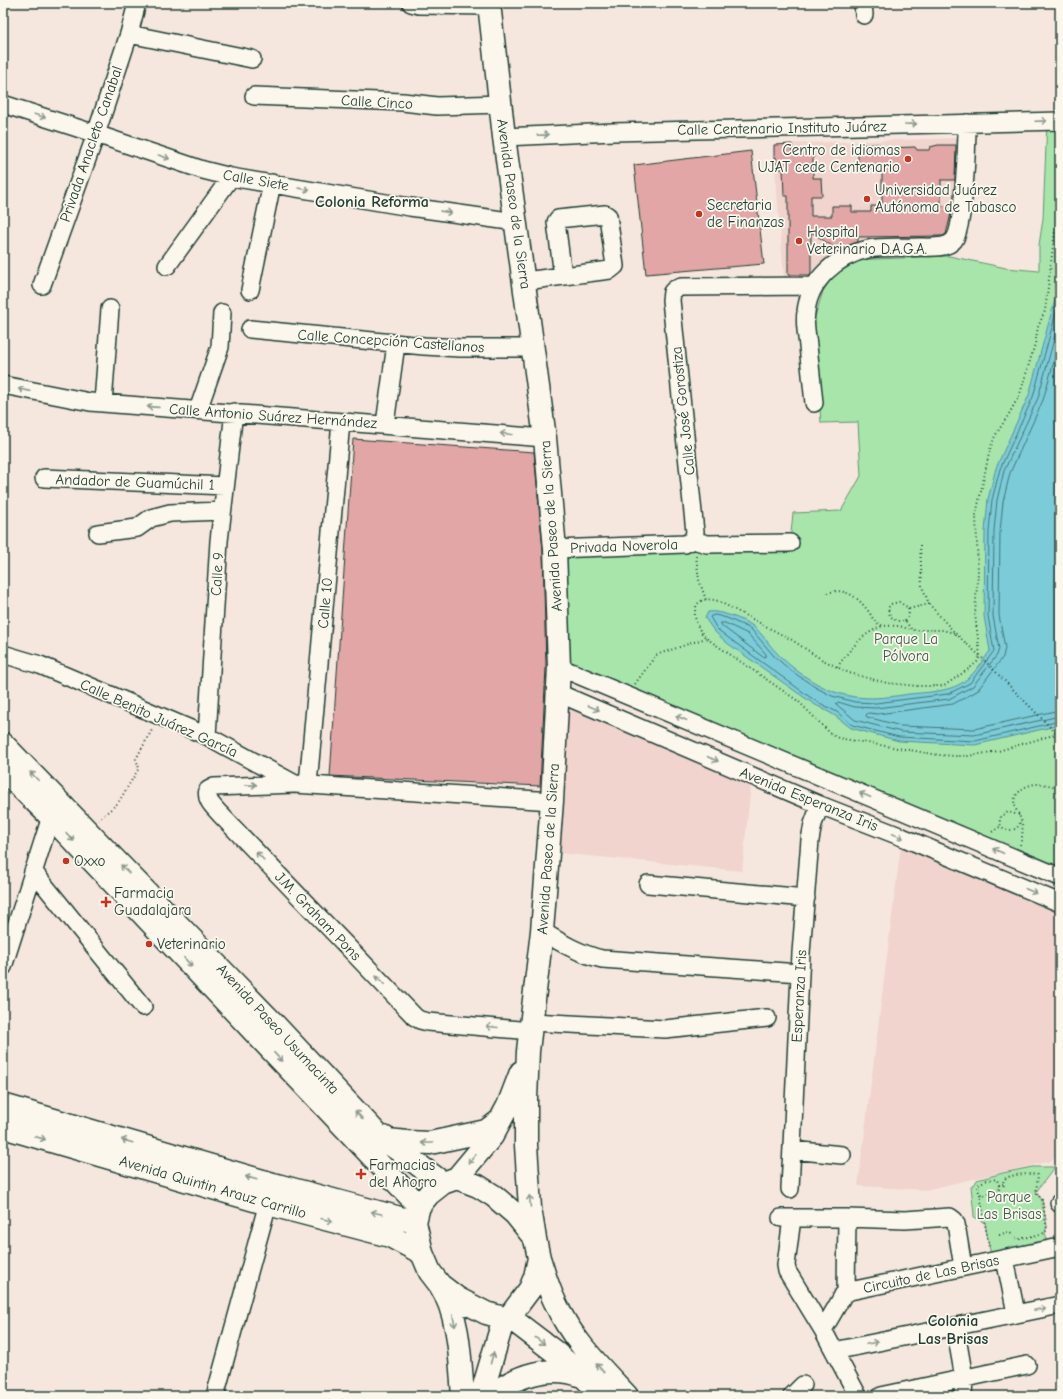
<svg xmlns="http://www.w3.org/2000/svg" width="1063" height="1399" viewBox="0 0 1063 1399" font-family="'Comic Neue',sans-serif">
<style>
.built{fill:#f0d4cd}
.green{fill:#a8e5ab;stroke:#649170}
.water{fill:#7ccbd8;stroke:#579296}
.lines{fill:none;stroke-linecap:round;stroke-linejoin:round}
.shore{stroke:#447676;stroke-width:1}
.building{fill:#e1a6a5;stroke:#1f3d34}
.minor-casing{stroke:#1f3d34;stroke-width:20}
.major-casing{stroke:#1f3d34;stroke-width:25}
.path{stroke:#1f3d34;stroke-width:2;stroke-dasharray:1 3;stroke-linecap:butt}
.minor{stroke:#fbf7ec;stroke-width:17}
.major{stroke:#fbf7ec;stroke-width:22}
.oneway{stroke:#8d9a90}
.poi-dot{fill:#c8321e;stroke:#fbf7ec;stroke-width:1.5}
.labels{text-anchor:middle;stroke-width:3.5;stroke-linejoin:round;paint-order:stroke}
.street-label{font-size:15px;fill:#1f3d34;stroke:#fbf7ec}
.poi-label{font-size:15px;fill:#1f3d34;stroke:#fbf7ec;text-anchor:start}
.park-label{font-size:15px;fill:#3a5f4c;stroke:#fbf7ec}
.neighbourhood-label{font-size:16px;font-weight:bold;fill:#1f3d34;stroke:#fbf7ec}
</style>
<rect width="100%" height="100%" fill="#f6e7de"/>
<filter id="ink" filterUnits="userSpaceOnUse"><feTurbulence type="fractalNoise" baseFrequency=".025" numOctaves="2"/><feDisplacementMap in="SourceGraphic" scale="8" xChannelSelector="R" yChannelSelector="G"/><feConvolveMatrix kernelMatrix="1 2 1 2 8 2 1 2 1" color-interpolation-filters="sRGB"/></filter>
<g filter="url(#ink)">
<!-- built -->
<path class="built" d="M961,138L954,227L944,239L891,240L811,278H784L773,144Z
M558,693L752,775L742,871L548,852Z
M902,837L1060,903V1150L1051,1161L925,1190L858,1186Z"/>
<!-- green -->
<path class="green" d="M1047,120L1060,121V877L559,667L555,549L790,543L793,513L841,511L861,476L858,422L821,423L814,320L823,291L834,275L853,260L949,256L1006,268L1039,271V245L1043,219Z
M1032,1167H1055L1036,1192L1042,1200L1047,1226L1045,1233L1050,1249L992,1261L985,1223L974,1217V1215L971,1186L975,1184L977,1180L1003,1173Z"/>
<!-- water -->
<path class="water" d="M1060,263V725L975,745L899,741L851,728L834,715L812,703L727,643L714,631L705,618L708,612C719,610 743,619 753,626C762,633 769,645 777,653C791,668 815,685 835,692C860,701 884,698 909,694C928,692 953,692 967,679C976,672 983,660 990,651L984,616L985,531L988,499L996,468L1029,395L1056,296Z"/>
<g class="lines">
<!-- shore -->
<path class="shore" d="M1060,298L1033,397L1000,469L992,500L989,531L988,616L994,651L970,683L948,694L876,703L855,702L832,696L815,687L790,670L774,656L751,629L727,618L715,615L711,616L710,617L717,629L730,639L814,700L837,712L852,725L899,737L975,741L1060,721
M1060,317L1038,398L1004,471L997,500L994,531L993,616L999,649L997,655L973,686L949,699L876,708L855,707L838,702L836,704L855,720L901,732L974,735L1060,716
M1060,340L1043,400L1010,473L1003,502L1000,532L999,615L1005,648L1003,657L977,691L953,704L878,714L868,713L866,715L867,717L901,726L974,729L1060,710
M721,623H725L748,634L766,654V656L763,657L722,626Z"/>
</g>
<!-- building -->
<path class="building" d="M792,144V152L813,151V178H821L822,196H811V216H832V206H852V212H871V206H882V173L881,168L858,169V145L878,144L885,148L915,147L917,150H929L930,147L938,145H956L955,180H941V206L952,205L950,218L946,234L943,236L858,237V242L835,252L832,246L811,232V273L810,275H788V196H784L783,169H776V157H774V145Z
M751,151L764,264L646,274L634,165Z
M353,439L534,452L543,550L546,667L540,786L330,776Z"/>
<g class="lines">
<defs>
<path id="minor" d="M411,3L419,5L489,6
M863,3L864,15
M129,34L252,59
M254,96L403,102L437,106L501,104
M3,104L96,134L203,170L231,177L410,207L516,222
M504,137L614,132L1060,121
M167,266L231,177
M525,281L610,270L615,266L608,216L605,214L558,219L556,222L563,276
M42,285L96,134L129,34L137,3
M250,290L272,183
M250,329L424,346L460,348H533
M3,385L90,402L545,438
M103,403L110,309
M814,403C812,384 810,365 808,346C807,335 804,323 806,312C809,280 837,256 868,249C884,246 903,248 919,247C929,247 947,249 954,240C964,228 967,143 967,123
M198,410L220,347L222,313
M385,424L396,344
M44,478L225,486
M98,533L137,528L151,518L170,513L222,511
M693,540L695,532L671,300L672,292L675,289L681,287L814,286
M693,540L707,544L790,543
M555,549L685,544L693,540
M3,654L40,665L207,736L295,784L552,801
M559,667L1060,877
M558,693L820,805L902,837L1060,903
M207,736L219,541L234,412
M294,784L214,787L208,790C205,800 214,807 220,814L415,1017L420,1020L428,1022L531,1031
M308,784L341,422
M33,871L143,1007
M648,884L806,898
M542,931C561,943 580,954 602,959L800,973
M3,967L54,807
M532,1022L665,1029L767,1018
M792,1150L842,1155
M790,1189L801,953L810,840L813,824L820,805
M1059,1203L1060,1204
M781,1218H847L905,1220L950,1217L954,1220L956,1224L963,1267
M792,1218L786,1265L787,1271L823,1330L858,1396
M1005,1259L1016,1313
M846,1292L847,1218
M955,1326L964,1378L963,1396
M823,1330L841,1299L843,1295L850,1291L1060,1247
M834,1351L1060,1305
M215,1396L271,1192
M792,1396L803,1385
M881,1396L1027,1365"/>
<path id="major" d="M489,3L504,137L545,438L555,549L559,667L552,801L542,931L528,1051L526,1098V1145L530,1208L535,1239
M3,744L272,1022L379,1136L443,1183
M3,770L50,816L419,1206
M3,1105L273,1184L415,1222
M3,1127L268,1204L390,1236L422,1253
M384,1137L388,1140L407,1142L430,1143L486,1131L498,1122
M457,1178L478,1186L494,1196L515,1214L535,1239L539,1258L535,1277L530,1289L509,1317L504,1318L486,1313L457,1298L440,1285L430,1272L422,1253L415,1222L419,1206L429,1194L443,1183L457,1178L492,1136L508,1106L521,1072
M539,1258C544,1273 548,1288 555,1302C571,1339 600,1367 627,1396
M440,1285C460,1316 460,1361 463,1396
M509,1317L555,1352L584,1377L603,1396
M481,1396L504,1318
M491,1396C516,1375 551,1364 582,1376"/>
</defs>
<!-- minor casing -->
<use href="#minor" class="minor-casing"/>
<!-- major casing -->
<use href="#major" class="major-casing"/>
<!-- path -->
<path class="path" d="M1060,213L1055,231L1045,311L1038,327L1035,344L1020,394L1009,414L995,436L990,449L976,515L978,572L975,614L980,656L977,662L970,668L944,686H917L887,683L849,673L821,659L792,640L718,601C689,592 690,622 706,638L798,701L830,733L838,738L939,755L957,756H968L998,751L1060,733
M920,545L922,586L929,604L955,633L980,656L1060,737
M696,556L699,580L706,600
M827,593C845,587 858,597 869,612C872,616 873,621 879,624C884,627 891,625 897,626C901,626 905,628 909,629
M909,609L929,604
M905,621C909,617 910,612 907,607L899,602L891,604L888,608L890,616L896,621H905L912,630H943L954,633
M837,667C850,650 862,633 883,626
M635,684L656,655L706,638
M1019,815L1008,812L1001,816C996,828 1008,833 1017,828L1021,821
M98,820L118,803L139,768L136,759L153,728
M992,832L1001,826
M1020,845C1023,836 1024,824 1019,815C1018,812 1015,809 1015,806C1013,802 1015,795 1019,792C1030,780 1046,784 1060,788
M999,1185L1000,1188L998,1191L982,1195L979,1193L978,1185C982,1181 992,1178 997,1180L999,1185L1003,1184
M1004,1186C1003,1184 1003,1182 1004,1180C1007,1174 1033,1173 1038,1175L1036,1192L1042,1200L1047,1229L1045,1233L1020,1239L1021,1242
M980,1194L989,1248
M999,1235C1008,1232 1010,1229 1015,1238L1020,1239"/>
<!-- minor -->
<use href="#minor" class="minor"/>
<!-- major -->
<use href="#major" class="major"/>
</g>
<!-- one-way arrows -->
<defs><path id="oneway-shaft" d="M-6 0H5M1.5-3L5.5 0L1.5 3" fill="none" stroke-width="1.6" stroke-linecap="round" stroke-linejoin="round"/></defs>
<g class="oneway">
<use href="#oneway-shaft" transform="translate(40 116) rotate(18)"/>
<use href="#oneway-shaft" transform="translate(1041 121) rotate(-2)"/>
<use href="#oneway-shaft" transform="translate(911 124) rotate(-2)"/>
<use href="#oneway-shaft" transform="translate(543 135) rotate(-2)"/>
<use href="#oneway-shaft" transform="translate(164 157) rotate(19)"/>
<use href="#oneway-shaft" transform="translate(304 189) rotate(10)"/>
<use href="#oneway-shaft" transform="translate(446 212) rotate(8)"/>
<use href="#oneway-shaft" transform="translate(24 390) rotate(-168)"/>
<use href="#oneway-shaft" transform="translate(153 407) rotate(-176)"/>
<use href="#oneway-shaft" transform="translate(506 434) rotate(-175)"/>
<use href="#oneway-shaft" transform="translate(594 708) rotate(23)"/>
<use href="#oneway-shaft" transform="translate(681 718) rotate(-157)"/>
<use href="#oneway-shaft" transform="translate(713 759) rotate(23)"/>
<use href="#oneway-shaft" transform="translate(34 776) rotate(-134)"/>
<use href="#oneway-shaft" transform="translate(251 785) rotate(-2)"/>
<use href="#oneway-shaft" transform="translate(865 795) rotate(-157)"/>
<use href="#oneway-shaft" transform="translate(898 836) rotate(22)"/>
<use href="#oneway-shaft" transform="translate(70 837) rotate(47)"/>
<use href="#oneway-shaft" transform="translate(998 851) rotate(-157)"/>
<use href="#oneway-shaft" transform="translate(260 856) rotate(-134)"/>
<use href="#oneway-shaft" transform="translate(125 869) rotate(-134)"/>
<use href="#oneway-shaft" transform="translate(1031 891) rotate(23)"/>
<use href="#oneway-shaft" transform="translate(188 962) rotate(47)"/>
<use href="#oneway-shaft" transform="translate(380 980) rotate(-134)"/>
<use href="#oneway-shaft" transform="translate(492 1027) rotate(-175)"/>
<use href="#oneway-shaft" transform="translate(278 1057) rotate(47)"/>
<use href="#oneway-shaft" transform="translate(359 1115) rotate(-133)"/>
<use href="#oneway-shaft" transform="translate(40 1138) rotate(16)"/>
<use href="#oneway-shaft" transform="translate(127 1141) rotate(-164)"/>
<use href="#oneway-shaft" transform="translate(427 1143) rotate(180)"/>
<use href="#oneway-shaft" transform="translate(472 1159) rotate(130)"/>
<use href="#oneway-shaft" transform="translate(251 1178) rotate(-164)"/>
<use href="#oneway-shaft" transform="translate(530 1201) rotate(-94)"/>
<use href="#oneway-shaft" transform="translate(377 1213) rotate(-166)"/>
<use href="#oneway-shaft" transform="translate(327 1220) rotate(15)"/>
<use href="#oneway-shaft" transform="translate(1040 1309) rotate(-12)"/>
<use href="#oneway-shaft" transform="translate(454 1321) rotate(79)"/>
<use href="#oneway-shaft" transform="translate(540 1341) rotate(36)"/>
<use href="#oneway-shaft" transform="translate(872 1343) rotate(-12)"/>
<use href="#oneway-shaft" transform="translate(492 1358) rotate(-75)"/>
<use href="#oneway-shaft" transform="translate(600 1368) rotate(-132)"/>
</g>
</g>
<!-- markers -->
<g class="poi-dot">
<circle cx="908" cy="159" r="4"/>
<circle cx="867" cy="199" r="4"/>
<circle cx="699" cy="214" r="4"/>
<circle cx="799" cy="241" r="4"/>
<circle cx="66" cy="861" r="4"/>
<path d="M104 896h4v4h4v4h-4v4h-4v-4h-4v-4h4z"/>
<circle cx="149" cy="944" r="4"/>
<path d="M359 1168h4v4h4v4h-4v4h-4v-4h-4v-4h4z"/>
</g>
<g class="labels">
<!-- street labels -->
<g class="street-label">
<text transform="translate(377 102) rotate(3)" y="5">Calle Cinco</text>
<text transform="translate(782 128) rotate(-1)" y="5">Calle Centenario Instituto Juárez</text>
<text transform="translate(91 144) rotate(-71)" y="5">Privada Anacleto Canabal</text>
<text transform="translate(256 180) rotate(10)" y="5">Calle Siete</text>
<text transform="translate(514 204) rotate(82)" y="5">Avenida Paseo de la Sierra</text>
<text transform="translate(391 341) rotate(4)" y="5">Calle Concepción Castellanos</text>
<text transform="translate(683 411) rotate(-96)" y="5">Calle José Gorostiza</text>
<text transform="translate(273 416) rotate(4)" y="5">Calle Antonio Suárez Hernández</text>
<text transform="translate(135 482) rotate(2)" y="5">Andador de Guamúchil 1</text>
<text transform="translate(551 526) rotate(-94)" y="5">Avenida Paseo de la Sierra</text>
<text transform="translate(624 546) rotate(-2)" y="5">Privada Noverola</text>
<text transform="translate(217 574) rotate(-87)" y="5">Calle 9</text>
<text transform="translate(325 603) rotate(-85)" y="5">Calle 10</text>
<text transform="translate(159 718) rotate(24)" y="5">Calle Benito Juárez García</text>
<text transform="translate(809 799) rotate(22)" y="5">Avenida Esperanza Iris</text>
<text transform="translate(548 849) rotate(-86)" y="5">Avenida Paseo de la Sierra</text>
<text transform="translate(318 916) rotate(46)" y="5">J.M. Graham Pons</text>
<text transform="translate(799 996) rotate(-87)" y="5">Esperanza Iris</text>
<text transform="translate(278 1029) rotate(47)" y="5">Avenida Paseo Usumacinta</text>
<text transform="translate(213 1187) rotate(16)" y="5">Avenida Quintin Arauz Carrillo</text>
<text transform="translate(931 1274) rotate(-12)" y="5">Circuito de Las Brisas</text>
</g>
<!-- poi labels -->
<g class="poi-label">
<text x="900" y="155" text-anchor="end">Centro de idiomas<tspan x="900" dy="17">UJAT cede Centenario</tspan></text>
<text x="875" y="195">Universidad Juárez<tspan x="875" dy="17">Autónoma de Tabasco</tspan></text>
<text x="707" y="210">Secretaria<tspan x="707" dy="17">de Finanzas</tspan></text>
<text x="807" y="237">Hospital<tspan x="807" dy="17">Veterinario D.A.G.A.</tspan></text>
<text x="74" y="866">Oxxo</text>
<text x="114" y="898">Farmacia<tspan x="114" dy="17">Guadalajara</tspan></text>
<text x="157" y="949">Veterinario</text>
<text x="369" y="1170">Farmacias<tspan x="369" dy="17">del Ahorro</tspan></text>
</g>
<!-- park labels -->
<g class="park-label">
<text x="906" y="644">Parque La<tspan x="906" dy="17">Pólvora</tspan></text>
<text x="1009" y="1202">Parque<tspan x="1009" dy="17">Las Brisas</tspan></text>
</g>
<!-- neighbourhood labels -->
<g class="neighbourhood-label">
<text x="372" y="207">Colonia Reforma</text>
<text x="953" y="1326">Colonia<tspan x="953" dy="18">Las Brisas</tspan></text>
</g>
</g>
<!-- margin -->
<rect width="1063" height="1399" fill="none" stroke="#fbf7ec" stroke-width="16"/>
<rect x="8" y="8" width="1047" height="1383" fill="none" stroke="#1f3d34" stroke-width="1.5" filter="url(#ink)"/>
</svg>
